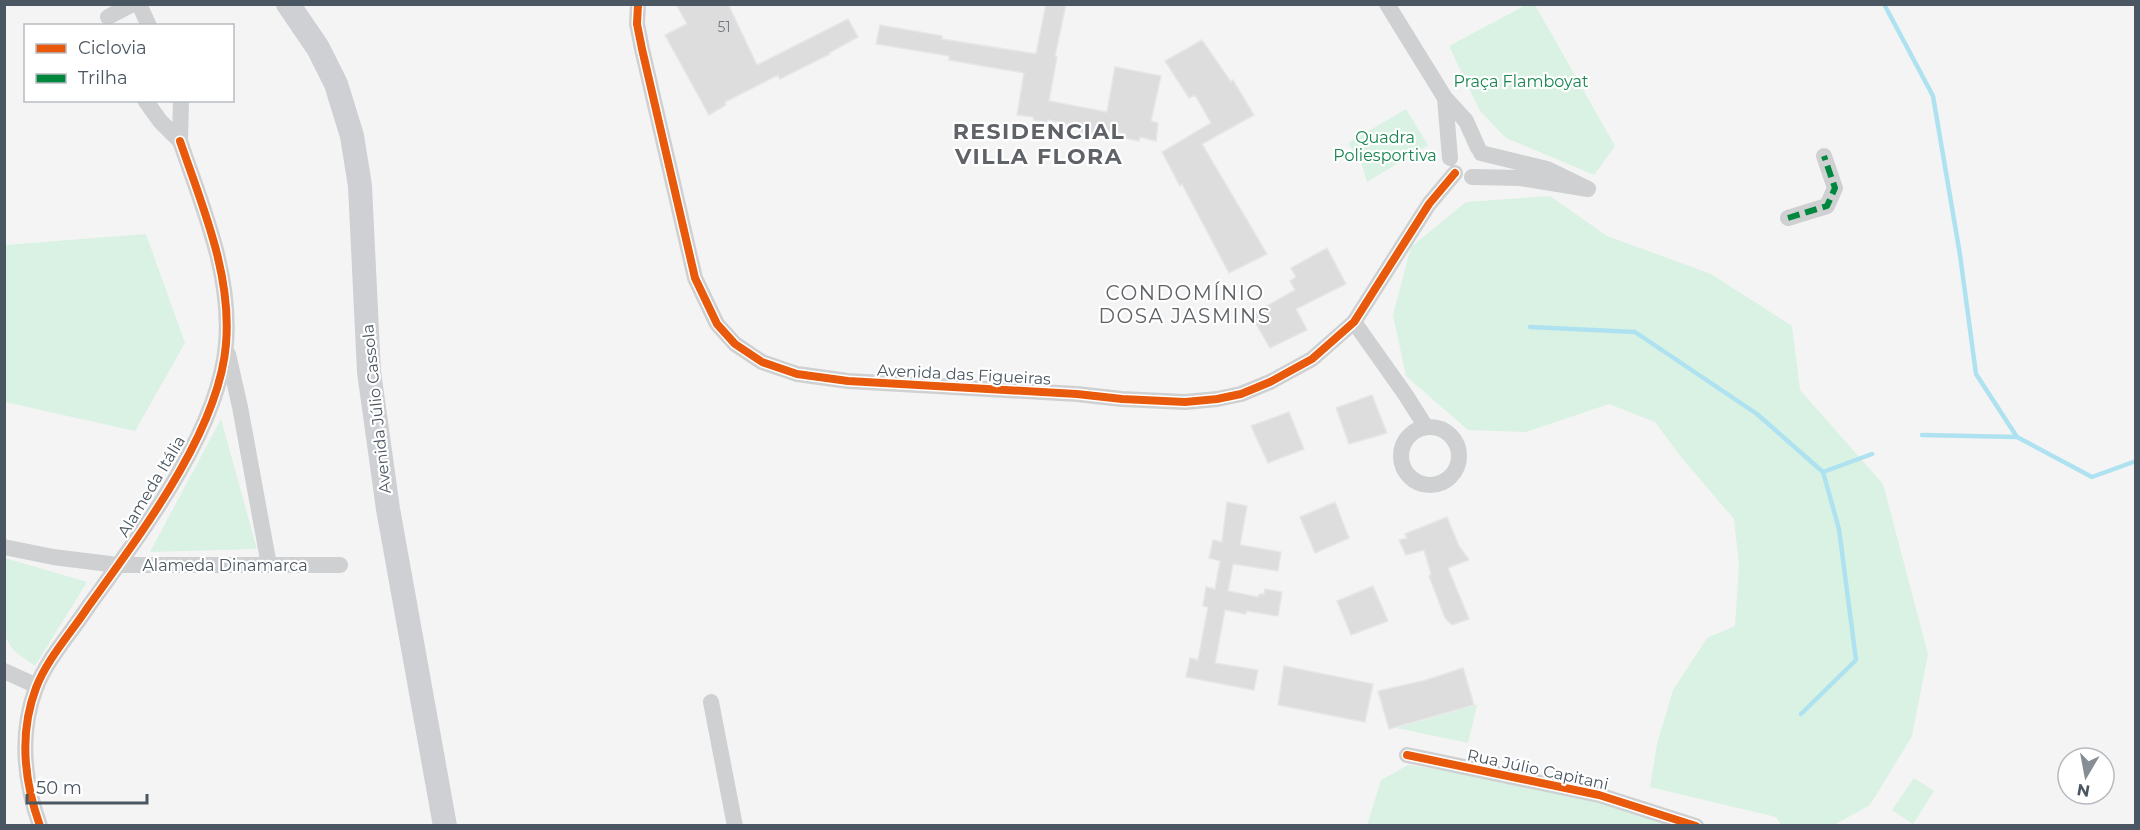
<svg xmlns="http://www.w3.org/2000/svg" width="2140" height="830" viewBox="0 0 2140 830" font-family="Montserrat,sans-serif">
<style>
.green{fill:#d9f2e3}
.lines{fill:none;stroke-linecap:round;stroke-linejoin:round}
.stream{stroke:#aee2f0;stroke-width:4.5}
.building{fill:#ddddde;stroke:#e5e6e7;stroke-width:1.5}
.minor{stroke:#ced0d2;stroke-width:16}
.secondary{stroke:#ced0d4;stroke-width:24}
.quiet{stroke:#00873e;stroke-width:6;stroke-dasharray:12 6;stroke-linecap:butt}
.cycleway-casing{stroke:#fff;stroke-width:11}
.cycleway{stroke:#e8590c;stroke-width:8}
.labels{text-anchor:middle;stroke-width:4.5;stroke-linejoin:round;paint-order:stroke}
.number-label{font-size:14px;fill:#707881}
.park-label{font-size:16px;fill:#17864f;stroke:#fff}
.street-label{font-size:16px;fill:#4a5661;stroke:#fff}
.quarter-label{font-size:20px;letter-spacing:1.5px;fill:#5f6368;stroke:#fff}
.district-label{font-size:22px;font-weight:bold;letter-spacing:1.5px;fill:#5f6368;stroke:#fff}
</style>
<rect width="100%" height="100%" fill="#f4f4f4"/>
<!-- green -->
<path class="green" d="M1528,4L1535,5L1615,146L1594,175L1506,138L1480,111L1449,46Z
M1406,109L1428,145L1367,182L1361,162L1348,143Z
M1550,196L1607,236L1711,274L1792,326L1800,390L1883,484L1928,654L1912,736L1870,805L1834,825H1781L1776,817L1650,787L1657,744L1673,690L1707,638L1735,626L1739,565L1734,519L1681,457L1655,422L1609,404L1526,432L1468,430L1406,376L1393,315L1411,247L1466,202Z
M146,234L185,343L135,431L5,402V245Z
M221,419L257,549L150,552Z
M5,558L87,582L35,666L14,651L5,637Z
M1477,705L1468,743L1397,728Z
M1408,765L1476,775L1595,798L1679,826H1367L1381,780Z
M1914,778L1934,791L1913,824L1892,810Z"/>
<g class="lines">
<!-- stream -->
<path class="stream" d="M1884,4L1933,96L1960,255L1976,374L2017,437
M1530,327L1635,332L1757,414L1823,472L1839,529L1856,660L1801,714
M1922,435L2017,437L2092,477L2136,461
M1823,472L1872,454"/>
</g>
<!-- building -->
<path class="building" d="M676,4H728L757,65L848,19L858,37L829,53L830,54L780,79L778,75L725,102L726,105L709,115L665,35L687,24Z
M1046,4H1066L1055,56L1057,57L1049,101L1107,112L1115,67L1161,76L1151,121L1158,123L1156,141L1140,137L1139,141L1125,138V134L1097,129L1095,134L1080,132V127L1048,120L1047,123L1034,120L1033,117L1017,115L1024,73L949,60V56L876,44L880,25L942,36V39L1036,54Z
M1202,40L1231,82L1233,80L1254,115L1202,144L1267,254L1229,273L1182,184L1180,186L1162,152L1211,123L1195,95L1189,98L1165,61Z
M1327,248L1346,284L1296,309L1307,330L1270,348L1251,315L1295,290L1290,281L1296,277L1291,268Z
M1372,395L1387,433L1349,444L1336,408Z
M1289,412L1304,449L1268,463L1251,426Z
M1227,502L1247,506L1240,545L1281,552L1278,571L1233,564L1228,591L1258,597L1259,594H1264L1265,589L1282,592L1278,616L1246,611V614L1225,610L1215,663L1258,670L1254,690L1186,677L1190,658L1198,660L1208,607L1203,606L1206,587L1215,589L1220,561L1209,558L1213,540L1222,542Z
M1335,502L1349,538L1315,553L1300,517Z
M1447,517L1459,546L1469,560L1448,568L1469,619L1452,625L1445,618L1429,576L1431,574L1424,550L1406,555L1399,540L1407,538L1405,534Z
M1373,586L1388,621L1351,635L1337,601Z
M1284,666L1373,684L1365,722L1278,705Z
M1463,668L1474,705L1389,729L1378,691L1426,680Z"/>
<g class="lines">
<!-- minor -->
<path class="minor" d="M139,4L149,26
M638,4L637,24L642,49L695,278L717,324L735,344L762,362L797,374L848,381L1077,394L1122,399L1185,402L1217,399L1241,394L1270,382L1312,359L1354,322L1429,204L1455,173
M1387,4L1445,98
M108,17L133,4
M145,100L160,121L180,141L181,100
M1450,158L1445,98L1466,121L1478,148
M1472,177L1520,178L1588,189L1547,169L1481,153
M1788,218L1827,206L1835,188L1824,156
M1354,322L1405,394L1426,427
M228,354L240,407L269,565
M1401 456a29 29 0 1 1 58 0a29 29 0 1 1-58 0Z
M4,547L53,557L118,565H340
M4,671L37,686
M711,702L735,826
M1407,755L1599,795L1696,826
M40,826C24,781 19,733 36,688C47,659 71,633 88,607C139,536 219,432 226,344C232,274 202,206 180,141"/>
<!-- secondary -->
<path class="secondary" d="M288,4L318,48L336,84L352,136L360,186L369,372L388,509L445,826"/>
<!-- quiet -->
<path class="quiet" d="M1788,218L1827,206L1835,188L1824,156"/>
<defs>
<path id="cycleway" d="M638,4L637,24L642,49L695,278L717,324L735,344L762,362L797,374L848,381L1077,394L1122,399L1185,402L1217,399L1241,394L1270,382L1312,359L1354,322L1429,204L1455,173
M1407,755L1599,795L1696,826
M40,826C24,781 19,733 36,688C47,659 71,633 88,607C139,536 219,432 226,344C232,274 202,206 180,141"/>
</defs>
<!-- cycleway casing -->
<use href="#cycleway" class="cycleway-casing"/>
<!-- cycleway -->
<use href="#cycleway" class="cycleway"/>
</g>
<g class="labels">
<!-- number labels -->
<g class="number-label">
<text x="724" y="32">51</text>
</g>
<!-- park labels -->
<g class="park-label">
<text x="1521" y="87">Praça Flamboyat</text>
<text x="1385" y="143">Quadra<tspan x="1385" dy="18">Poliesportiva</tspan></text>
</g>
<!-- street labels -->
<g class="street-label">
<text transform="translate(964 374) rotate(3)" y="6">Avenida das Figueiras</text>
<text transform="translate(376 409) rotate(-96)" y="6">Avenida Júlio Cassola</text>
<text transform="translate(151 486) rotate(-59)" y="6">Alameda Itália</text>
<text x="225" y="571">Alameda Dinamarca</text>
<text transform="translate(1538 769) rotate(12)" y="6">Rua Júlio Capitani</text>
</g>
<!-- quarter labels -->
<g class="quarter-label">
<text x="1185" y="300">CONDOMÍNIO<tspan x="1185" dy="23">DOSA JASMINS</tspan></text>
</g>
<!-- district labels -->
<g class="district-label">
<text x="1039" y="139">RESIDENCIAL<tspan x="1039" dy="25">VILLA FLORA</tspan></text>
</g>
</g>
<!-- border -->
<rect width="2140" height="830" fill="none" stroke="#4a5661" stroke-width="12"/>
<!-- legend -->
<rect x="24" y="24" width="210" height="78" fill="#ffffff" stroke="#b7bbc0" stroke-width="1.5"/>
<rect x="36" y="44" width="30" height="9" fill="#e8590c" stroke="#b7bbc0" stroke-width="1.5"/>
<text x="78" y="54" font-size="18" fill="#4a5661">Ciclovia</text>
<rect x="36" y="74" width="30" height="9" fill="#00873e" stroke="#b7bbc0" stroke-width="1.5"/>
<text x="78" y="84" font-size="18" fill="#4a5661">Trilha</text>
<!-- north arrow -->
<g transform="translate(2086 776) rotate(190)"><circle r="28" fill="#ffffff" stroke="#b7bbc0" stroke-width="1.5"/>
<path d="M0-4.5L10 22L0 15L-10 22Z" fill="#868d94"/>
<text y="-9" font-size="16" font-weight="bold" text-anchor="middle" fill="#4a5661">N</text>
</g>
<!-- scale -->
<path d="M27 794v9h120v-9" fill="none" stroke="#4a5661" stroke-width="3"/>
<text x="36" y="794" font-size="18" fill="#4a5661" stroke="#ffffff" stroke-width="4.5" paint-order="stroke">50 m</text>
</svg>
